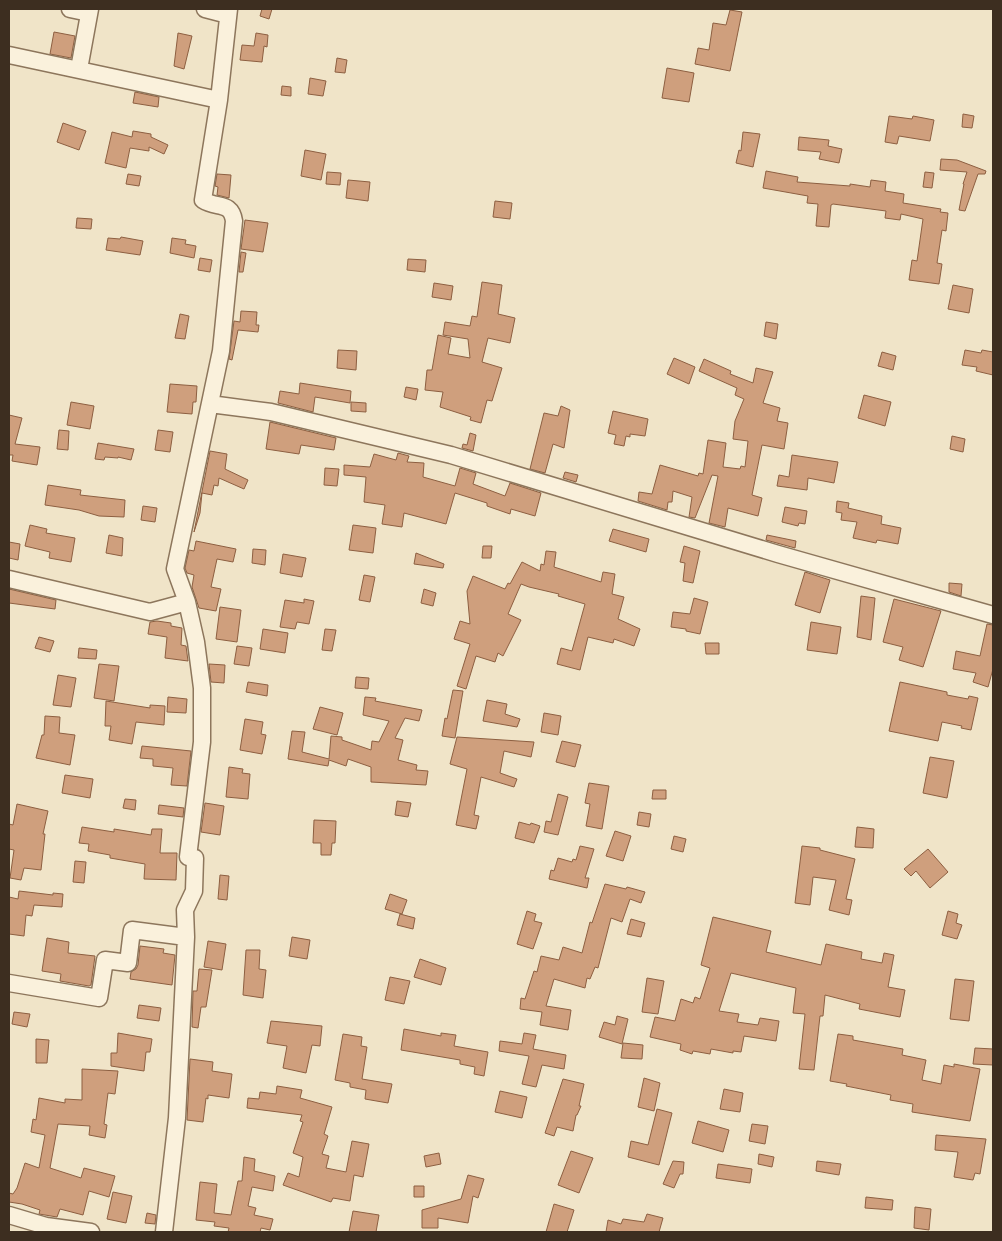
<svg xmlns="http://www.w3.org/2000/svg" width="1002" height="1241" viewBox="0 0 1002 1241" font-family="Merriweather,serif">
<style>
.building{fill:#cf9f7d;stroke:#8d5f41}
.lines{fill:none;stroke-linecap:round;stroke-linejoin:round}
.minor-casing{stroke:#8d765c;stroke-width:19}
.minor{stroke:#faf1dc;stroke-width:16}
</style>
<rect width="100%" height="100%" fill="#f0e4c8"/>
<!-- building -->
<path class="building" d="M262,9H272L269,19L260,16Z
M730,10L742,12L730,71L695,64L698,48L709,50L713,23L726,25Z
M54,32L75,36L71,58L50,54Z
M178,33L192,36L184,69L174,66Z
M256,33L268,35L267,47L264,46L262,62L240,60L242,45L254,46Z
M337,58L347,60L345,73L335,72Z
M667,68L694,73L689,102L662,98Z
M310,78L326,81L323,96L308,94Z
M282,86L291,87V96L281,95Z
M135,92L159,97L158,107L133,103Z
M963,114L974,116L972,128L962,127Z
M889,116L912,119L913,116L934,120L930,141L899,136L897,144L885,142Z
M63,123L86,131L79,150L57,142Z
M133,131L151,134V137L168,145L164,154L149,147V151L130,148L126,168L105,163L112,132L132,137Z
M743,132L760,134L753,167L736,163L739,150L741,151Z
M799,137L829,140L828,146L842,149L839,163L819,159L821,152L798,150Z
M305,150L326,154L321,180L301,176Z
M941,159L957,160L986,171L985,174H978L965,211L959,210L964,184H963L967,172L940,170Z
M766,171L798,177L797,182L850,186V184L870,187L871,180L886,182L885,191L904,194L903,203L941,209L940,212L948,213L946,231L942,230L937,263L942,264L939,284L909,280L912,260L917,261L923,219L901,214L900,220L885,218L886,211L833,204L831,205L829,227L816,226L818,204L807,203L808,196L763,188Z
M327,172L341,173L340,185L326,184Z
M925,172L934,173L932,188L923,187Z
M128,174L141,176L139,186L126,184Z
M217,174L231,175L229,198L217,195L218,187L215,186Z
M348,180L370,182L368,201L346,198Z
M495,201L512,203L510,219L493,217Z
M77,218L92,219L91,229L76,228Z
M245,220L268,223L263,252L241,249Z
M121,237L143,241L140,255L106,250L108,238L120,239Z
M172,238L186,240L185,244L196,246L194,258L170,253Z
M241,252L246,253L243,272H239Z
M200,258L212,260L210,272L198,270Z
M408,259L426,260L425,272L407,270Z
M482,282L502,285L498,314L515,318L510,343L488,338L482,362L502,368L492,401L487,400L481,423L470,420L471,417L440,407L443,392L425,390L427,370H432L438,335L451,338L448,354L470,358L468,339L443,335L445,322L470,326L472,316L477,317Z
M434,283L453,286L451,300L432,297Z
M953,285L973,289L969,313L948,309Z
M241,311L257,312L256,325H259L258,332L238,330L232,360L229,359L234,321L240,322Z
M180,314L189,316L185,339L175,338Z
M766,322L778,324L776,339L764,336Z
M338,350L357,351L356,370L337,368Z
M965,350L981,353L982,350L993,352V375L976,371L977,367L962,365Z
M882,352L896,356L893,370L878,366Z
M674,358L695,367L689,384L667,374Z
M704,359L731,371L730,374L753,383L756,368L773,372L763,403L780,408L777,421L788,423L784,449L762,445L752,495L762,498L758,516L728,508L725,527L709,523L718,476L712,475L695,518L689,517L692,497L673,491L672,502H668L667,510L638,501L639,492L652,494L660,465L698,476L699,473L703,474L708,440L726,443L723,467L740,469L741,466L745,467L748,441L733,439L735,421L744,399L735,395L737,388L699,371Z
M300,383L351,391L350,403L315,397L313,412L278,403L280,391L299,394Z
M170,384L197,386L196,402H193L192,414L167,412Z
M406,387L418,389L416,400L404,397Z
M864,395L891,402L885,426L858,418Z
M71,402L94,406L90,429L67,425Z
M351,402L366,403V412L351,411Z
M561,406L570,410L564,448L553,444L545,473L530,469L544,413L558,416Z
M613,411L648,419L645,436L630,434V437L626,436L624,446L614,444L616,435L608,433Z
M9,415L22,418L15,444L40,447L37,465L12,461L13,455H9Z
M270,422L336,438L334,450L301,445L299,454L266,449Z
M59,430L69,431L68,450L57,449Z
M158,430L173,432L170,452L155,450Z
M470,433L476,435L473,451L462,448L463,444L467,445Z
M952,436L965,439L963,452L950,449Z
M98,443L134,449L131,460L118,457V458L105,457L104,460L95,459Z
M210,451L227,454L225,469L248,480L244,489L219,478L218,486L214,485L212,495L202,493L200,513L194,532Z
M398,453L409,456L407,462L424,463L423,477L455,486L460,468L476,473L473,484L505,496L510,483L541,493L535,516L511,509L510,514L487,506V503L455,493L446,524L404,513L402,527L382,524L385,505L364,502L366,477L344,475V465L370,467L374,454L396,460Z
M792,455L838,462L834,483L808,478L807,490L777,486L779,475L789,477Z
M325,468L339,469L337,486L324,485Z
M565,472L578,475L576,482L563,478Z
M48,485L81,490L80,495L125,500L124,517L99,516L79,510L45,505Z
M837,501L849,503L848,508L882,516L881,524L901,528L898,544L877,540L876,543L853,538L857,522L841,520L842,513L836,512Z
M143,506L157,508L155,522L141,520Z
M785,507L807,511L805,524L799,523L798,526L782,522Z
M30,525L47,529L46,533L75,538L71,562L49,558L50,552L25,546Z
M353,525L376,528L373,553L349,550Z
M613,529L649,539L646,552L609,541Z
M109,535L123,538L122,556L106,553Z
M767,535L796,541L795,548L766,540Z
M196,541L236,549L233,562L217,559L211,587L221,589L216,611L199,608L192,587L194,575L187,573L185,568L189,550L194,551Z
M9,542L20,544L18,560L9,558Z
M483,546H492L491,558H482Z
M684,546L700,551L693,583L683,581L685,563L680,562Z
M253,549L266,550L265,565L252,563Z
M546,551L556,552L554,567L601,582L603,572L615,574L612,594L624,597L618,619L640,629L634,646L614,639L613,643L588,637L580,670L557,664L561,648L572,651L585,604L558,596L559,594L529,587L521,584L508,614L521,620L503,656L498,653L495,662L476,656L466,689L457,686L470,644L454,639L460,621L470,624L467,591L473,576L505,589L508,583L510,584L522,562L540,571L541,564L544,565Z
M416,553L444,564L443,568L414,564Z
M283,554L306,558L302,577L280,573Z
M805,572L830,580L820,613L795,605Z
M364,575L375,577L370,602L359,600Z
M949,583L962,584L961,596L949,592Z
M9,589L56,600L55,609L9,603Z
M424,589L436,593L433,606L421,603Z
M861,596L875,598L871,640L857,637Z
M694,598L708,602L700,634L686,631V629L671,627L673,612L690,614Z
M304,599L314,601L309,624L297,622L295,629L280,627L285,600L304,603Z
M894,599L941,611L923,667L899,660L903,647L883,642Z
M220,607L241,610L237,642L216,639Z
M157,621L171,623V626L182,628L181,645L186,646L188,661L165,658L167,637L148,634L150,622Z
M811,622L841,627L837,654L807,650Z
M987,624L993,625V669L988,687L973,682L976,673L953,669L956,651L980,656Z
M263,629L288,633L285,653L260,649Z
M325,629L336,630L332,651L322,650Z
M39,637L54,641L50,652L35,648Z
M705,643H719V654H706Z
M237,646L252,648L249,666L234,664Z
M79,648L97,650L96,659L78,658Z
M99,664L119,666L114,701L94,698Z
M209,664L225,665L224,683L211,682Z
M58,675L76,678L71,707L53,705Z
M356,677L369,678L368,689L355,688Z
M248,682L268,685L267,696L246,692Z
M900,682L947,692V695L968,699L969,696L978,698L971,730L961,728L962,726L942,722L938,741L889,731Z
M453,690L463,691L455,738L442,736L445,718L447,719Z
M168,697L187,699L186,713L167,712Z
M365,697L376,698L375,701L422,710L419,721L405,718L395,738L403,740L398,760L417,765L416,770L428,771L426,785L371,782V767L348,759L346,766L329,760L328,766L288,759L292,731L305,732L302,752L329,759L331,736L342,737V740L371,750L372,741L379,742L389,721L363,715Z
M487,700L507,704L505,714L520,719L517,727L483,721Z
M106,701L150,708V705L165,706L164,725L136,722L132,744L109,740L111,726H105Z
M320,707L343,713L337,735L313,729Z
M544,713L561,716L558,735L541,732Z
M45,716L60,717L59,733L75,735L70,765L36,758L42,735H44Z
M245,719L263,722L261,734L266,735L262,754L240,750Z
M457,737L534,742L531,757L504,751L500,773L517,779L514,787L481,777L474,815L479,816L476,829L456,825L467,769L450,764Z
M562,741L581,745L575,767L556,762Z
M142,746L191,751L187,786L171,785L173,768L153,766V759L140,758Z
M930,757L954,761L947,798L923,793Z
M229,767L243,769L242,773L250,774L248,799L226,797Z
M65,775L93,779L90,798L62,793Z
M589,783L609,786L602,829L586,826L590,804L585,803Z
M653,790H666V799H652Z
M558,794L568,797L558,835L544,832L546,821L551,822Z
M125,799L136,800L135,810L123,808Z
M397,801L411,803L408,817L395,815Z
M205,803L224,806L220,835L201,832Z
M17,804L48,811L43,834H45L41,870L24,868L21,880L10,878L14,850L9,849V824L13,825Z
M159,805L184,808L183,817L158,814Z
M639,812L651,814L649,827L637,825Z
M314,820L336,821L335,843H332L331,855H321V843H313Z
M519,822L530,825L531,823L540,826L534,843L515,838Z
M82,827L114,832V829L151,835L152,829H162L160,853H177L176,880L144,879L145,864L110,858V855L88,851L89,844L79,843Z
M857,827L874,829L873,848L855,847Z
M615,831L631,836L623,861L606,856Z
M674,836L686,839L683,852L671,849Z
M580,846L594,849L585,878H589L587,888L549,879L551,870L554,871L558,858L572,862L573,859L576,860Z
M802,846L820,848V850L855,859L846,899L852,900L849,915L829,910L836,880L813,877L810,905L795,903Z
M928,849L948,872L930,888L916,871L911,876L904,869Z
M75,861L86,862L84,883L73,882Z
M220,875L229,876L227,900L218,899Z
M605,884L626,889L627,887L645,892L641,903L630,899L622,922L611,918L598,968L595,967L590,979L587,978L585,988L554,979L546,1006L571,1010L568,1030L540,1025L542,1012L520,1009L521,998L525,999L534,971L537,972L541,956L559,960L563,947L582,953L590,922L592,923Z
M19,891L53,895V893L63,894L62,907L34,905L32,916L26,915L24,936L9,934V897L18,899Z
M390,894L407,900L402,914L385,909Z
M527,911L536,914L534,921L542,923L533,949L517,944Z
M948,911L958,914L956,923L962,925L957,939L942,935Z
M400,914L415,918L413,929L397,925Z
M713,917L771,931L766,952L821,965L826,944L862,952L861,959L882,963L884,953L894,955L888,987L905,990L900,1017L859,1009L860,1004L825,995L823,1016H820L814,1070L799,1069L805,1014L793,1013L796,988L731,973L719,1011L739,1014L737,1022L758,1025L760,1018L779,1021L776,1041L744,1036L741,1052L733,1051V1053L711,1049L710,1054L693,1051L692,1054L680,1050L681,1044L650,1037L655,1017L675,1021L681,999L693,1003L695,997L700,999L710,968L701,965Z
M631,919L645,923L641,937L627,934Z
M292,937L310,940L307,959L289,956Z
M47,938L69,942L68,953L95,956L91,985L89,986L60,981L61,974L42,971Z
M208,941L226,944L222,970L204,967Z
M140,946L164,949L163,953L175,955L172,985L130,979L131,972L136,969L138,965Z
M246,950H260L259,969L266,970L263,998L243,995Z
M420,959L446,968L441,985L414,977Z
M199,969L212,970L206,1007H201L198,1028L192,1027L193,991H197Z
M390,977L410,981L404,1004L385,1000Z
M647,978L664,981L658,1014L642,1012Z
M955,979L974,981L969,1021L950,1019Z
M139,1005L161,1008L159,1021L137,1018Z
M14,1012L30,1014L27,1027L12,1024Z
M617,1016L628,1019L622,1044L599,1037L604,1022L615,1025Z
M271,1021L322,1026L320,1046L312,1045L306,1073L283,1068L287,1046L267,1043Z
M404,1029L441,1036V1033L456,1035L454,1046L488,1052L484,1076L474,1074L475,1067L460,1064V1060L401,1050Z
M118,1033L152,1039L150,1052H146L144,1071L111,1066V1053H117Z
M524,1033L536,1035L533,1049L566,1055L564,1069L542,1065L536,1087L522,1084L529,1056L499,1051L500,1041L522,1044Z
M343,1034L362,1037L361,1046L367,1047L362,1079L392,1084L388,1103L365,1099L366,1090L350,1087V1083L335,1080Z
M838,1034L853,1036V1040L903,1049L902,1055L926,1060L922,1080L941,1084L944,1065L954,1067V1064L980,1069L970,1121L912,1112L913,1104L890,1100L891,1095L846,1086L847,1084L830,1081Z
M36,1039L49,1040L47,1063H36Z
M623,1043L643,1045L642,1059L621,1058Z
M975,1048L993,1049V1065L973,1064Z
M190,1059L213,1062L212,1071L232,1074L229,1098L208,1095V1099L206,1098L203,1122L187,1120Z
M82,1069L118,1071L115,1094L108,1093L104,1124L107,1125L105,1138L89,1135L90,1126L58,1124L50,1168L81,1178L84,1168L115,1176L109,1197L89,1191L83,1215L60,1209L57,1217L39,1214L40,1210L22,1204L9,1202V1193L13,1194L17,1188L25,1163L39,1168L45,1135L31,1132L33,1119L36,1120L39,1098L65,1103V1099L82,1100Z
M644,1078L660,1083L654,1111L638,1107Z
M563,1079L584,1084L579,1106H581L577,1115H576L573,1131L557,1127L554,1136L545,1133Z
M277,1086L302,1090L300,1098L332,1107L324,1134L328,1136L322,1154L329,1156L326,1168L346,1172L352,1141L369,1144L363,1177L354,1175L350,1201L333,1198L331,1202L283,1185L288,1173L299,1177L303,1157L293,1153L303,1122L300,1121L302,1115L247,1108L248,1098L259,1099L260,1092L276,1094Z
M724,1089L743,1093L740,1112L720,1109Z
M500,1091L527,1097L522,1118L495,1112Z
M657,1109L672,1113L659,1165L628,1157L631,1141L648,1145Z
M698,1121L729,1130L723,1152L692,1143Z
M752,1124L768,1126L765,1144L749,1141Z
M936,1135L986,1139L980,1174L975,1173L973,1180L954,1177L958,1152L935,1150Z
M571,1151L593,1158L579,1193L558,1185Z
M439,1153L441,1164L426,1167L424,1156Z
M759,1154L774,1157L772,1167L758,1164Z
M244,1157L255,1159L254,1171L275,1176L273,1191L252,1187L248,1206L256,1208L254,1215L273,1219L270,1230L261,1228L260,1232H228L229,1228L214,1226L215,1222L196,1220L200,1182L217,1184L214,1213L231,1215L238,1181H242Z
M673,1161L684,1162L683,1174H680L674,1188L663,1184Z
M817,1161L841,1164L839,1175L816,1171Z
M718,1164L752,1169L750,1183L716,1178Z
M468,1175L484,1179L478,1198L473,1196L468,1223L438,1218V1228H422V1210L461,1199Z
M414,1186H424V1197H414Z
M113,1192L132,1196L126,1223L107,1219Z
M866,1197L893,1200L892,1210L865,1208Z
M554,1204L574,1210L567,1232H546Z
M915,1207L931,1209L929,1230L914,1228Z
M353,1211L379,1215L376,1232H349Z
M147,1213L156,1215L155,1224L145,1223Z
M647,1214L663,1218L659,1232H606L608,1220L621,1224L623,1219L644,1222Z"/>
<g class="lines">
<defs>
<path id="minor" d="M70,9L89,13
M205,9L228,15
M9,55L219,100
M79,69L90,9
M210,404L271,412L451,455L778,554L993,615
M9,579L150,612L187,602
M9,983L99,998L105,960L128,963L132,930L186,937
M9,1215L46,1226L91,1232
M164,1232L177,1118L186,937L185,910L194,891L195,858L188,857L202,742V688L196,642L187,602L175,569L221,351L234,221C231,201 217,209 203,200L219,100L229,9"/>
</defs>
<!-- minor casing -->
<use href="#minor" class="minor-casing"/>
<!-- minor -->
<use href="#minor" class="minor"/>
</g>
<!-- border -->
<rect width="1002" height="1241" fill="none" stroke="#3d2e20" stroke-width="20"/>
</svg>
